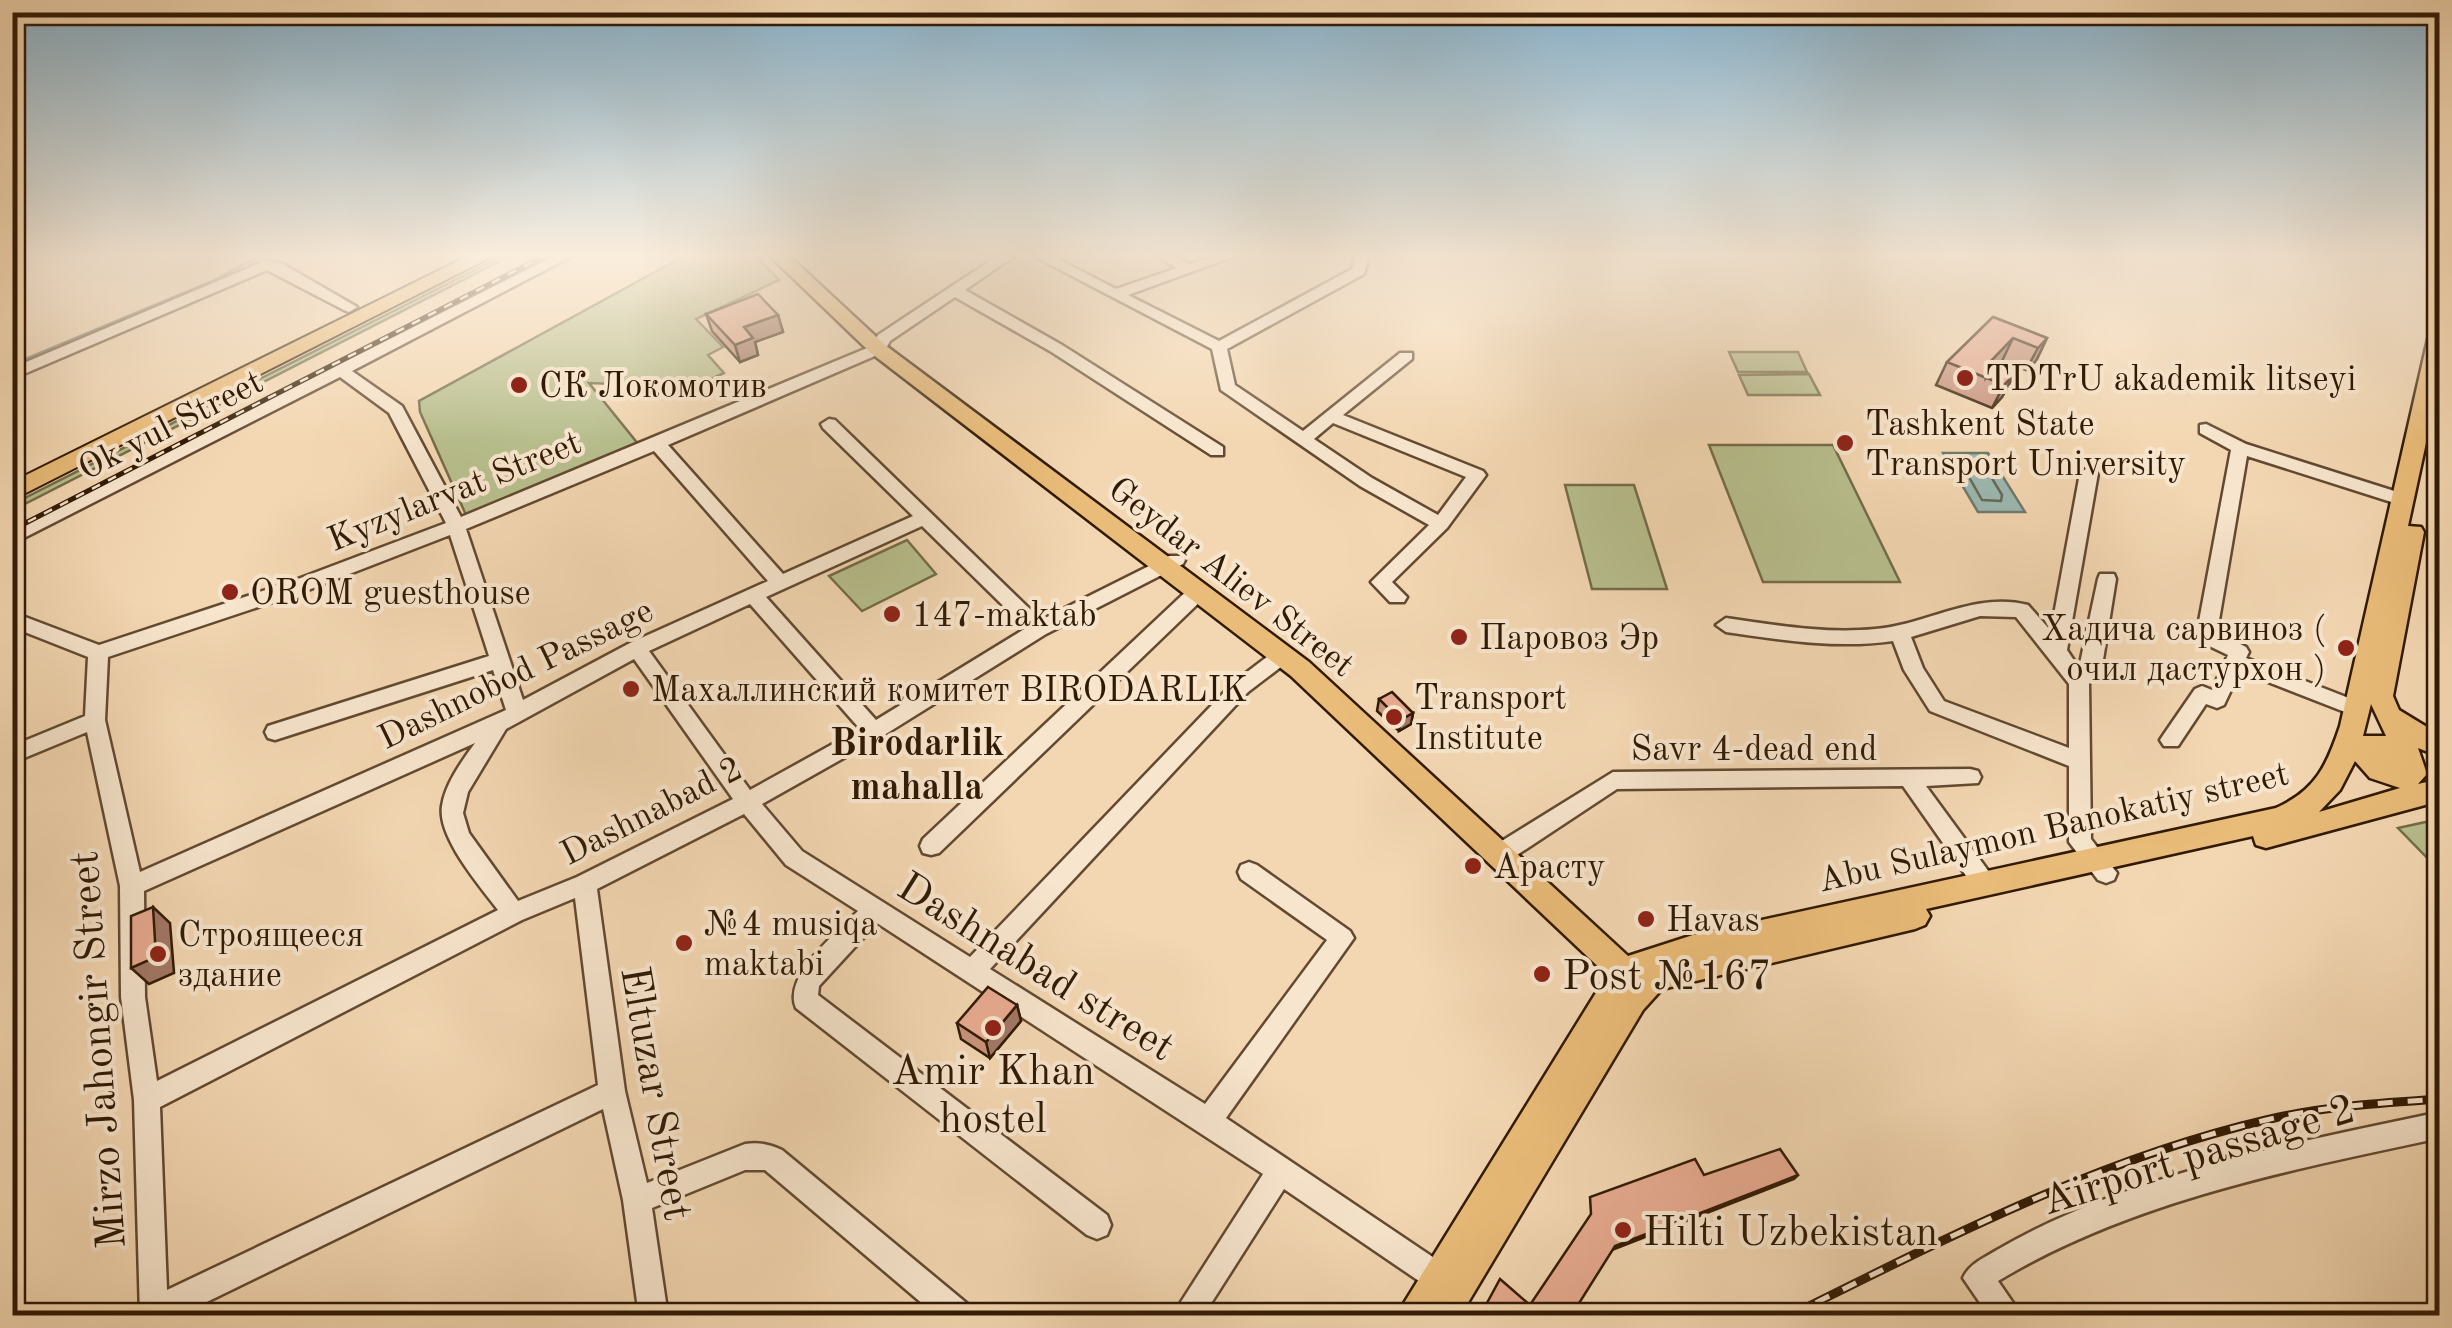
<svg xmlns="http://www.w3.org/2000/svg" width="2452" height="1328" viewBox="0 0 2452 1328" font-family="'Old Standard TT',serif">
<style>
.green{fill:#b8bf8e;stroke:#746c49;stroke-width:2.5}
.water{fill:#9cb8b1;stroke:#71796c;stroke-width:2.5}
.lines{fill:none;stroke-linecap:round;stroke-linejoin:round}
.shore{stroke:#66695a;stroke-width:2.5}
.minor-casing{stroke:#624930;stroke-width:5}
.major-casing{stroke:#311a04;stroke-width:5}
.highway-casing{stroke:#311a04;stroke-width:4}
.minor{fill:#f7e5cd;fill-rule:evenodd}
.major{fill:#eabc79;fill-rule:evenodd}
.highway{fill:#eabc79;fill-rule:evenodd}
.rail-far1-casing{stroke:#311a04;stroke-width:5}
.rail-casing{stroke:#311a04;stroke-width:9}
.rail-far1{stroke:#f7e5cd;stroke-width:2.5;stroke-dasharray:9;stroke-linecap:butt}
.rail{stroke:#f7e5cd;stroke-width:5;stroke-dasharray:15;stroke-linecap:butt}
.wall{fill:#c8937d;stroke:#311a04;stroke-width:2.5}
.shaded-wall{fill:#a27866;stroke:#311a04;stroke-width:2.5}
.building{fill:#e8ab91;stroke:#311a04;stroke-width:2.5}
.poi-dot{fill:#8f2418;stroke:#f7e5cd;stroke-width:4}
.labels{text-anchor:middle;stroke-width:8;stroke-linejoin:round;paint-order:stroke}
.poi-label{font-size:35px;fill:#311a04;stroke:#f7e5cd;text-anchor:start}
.street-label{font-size:35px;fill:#311a04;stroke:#f7e5cd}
.neighbourhood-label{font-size:38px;font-weight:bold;fill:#311a04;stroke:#f7e5cd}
.near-street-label{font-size:42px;fill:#311a04;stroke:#f7e5cd}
.near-poi-label{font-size:42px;fill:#311a04;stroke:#f7e5cd;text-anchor:start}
</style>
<rect width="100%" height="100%" fill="#f3d7b2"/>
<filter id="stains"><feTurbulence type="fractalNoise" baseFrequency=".002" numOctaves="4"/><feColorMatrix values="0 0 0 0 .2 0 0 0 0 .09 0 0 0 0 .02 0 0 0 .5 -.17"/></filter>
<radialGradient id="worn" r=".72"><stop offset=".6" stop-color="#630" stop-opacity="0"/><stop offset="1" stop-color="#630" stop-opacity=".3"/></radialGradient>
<!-- green -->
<path class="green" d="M504,255H512L13,510V504Z
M686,255H755L779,280L696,319L723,347L708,355L724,373L694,387L589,383L639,445L466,515L420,412L419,401Z
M1729,352H1798L1807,372H1738Z
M1809,374L1820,395H1748L1739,375Z
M1709,445H1833L1900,582H1763Z
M1565,485H1634L1667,589H1592Z
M907,540L936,574L862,611L829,576Z
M2439,819H2440L2439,870L2398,828Z"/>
<!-- water -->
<path class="water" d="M261,255H274L228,280L13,371V364L210,282Z
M1943,453H1988L2025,512H1978Z"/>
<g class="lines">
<!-- shore -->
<path class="shore" d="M1969,463L1984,465L2002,495L2001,501L1982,500L1965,470Z"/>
<defs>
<path id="minor" d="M556,255H574L352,371L402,406L461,517L872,346L878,335L999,255H1016L965,290L1062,345L1223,447V455H1211L1050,351L955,297L890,341L884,352L668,445L783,574L913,516L823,428L821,424L829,419L835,420L1041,620L1169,556H1183L1185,560L1183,564L1046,634L881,737L762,804L802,851L970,957L1234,682L1276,650H1290L1293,655L1290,660L1248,692L990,969L1205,1104L1327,940L1241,879L1238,872L1241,865L1249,862L1257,865L1350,931L1354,938L1226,1118L1458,1274L1462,1284L1458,1294L1448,1298L1438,1294L1284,1189L1203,1316H1172L1263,1174L877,923L819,986L818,995L1107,1215L1111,1225L1107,1235L1097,1239L1087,1235L796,1008C782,976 837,933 858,911L786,865L744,814L597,889L625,1091L647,1183L745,1144C759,1142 769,1144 782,1150L970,1306L974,1316H937L765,1170H745L652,1208L668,1316H639L623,1200L603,1109L178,1316H140L134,1100L121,997L120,886L87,732L12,763V746L85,716L88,657L12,627V612L99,645L290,582L446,523L389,413L340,377L12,544V530ZM654,451L768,581L630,643L523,700L466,529ZM922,526L1026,628L876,720L766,597ZM450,535L489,656L268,726L265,732L268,738L275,740L493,670L506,710L140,872L105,720L108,657L303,592ZM750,604L860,729L750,790L649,651ZM634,659L733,799L577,877L518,901L469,833L463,813L468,792L506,729ZM475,743C462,761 445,784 442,806C437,837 480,886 498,910L157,1081L145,997L144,891ZM575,898L598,1085L167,1290L160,1107L522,920Z
M1032,255H1050L1116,289L1177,268L1155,255H1173L1190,264L1217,255H1238L1128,295L1219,341L1352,269L1355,255H1369L1364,274L1227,349L1235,385L1303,431L1400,353H1412V359L1343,415L1483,471L1486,475L1447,528L1392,582L1407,597L1404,602H1390L1371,582L1429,525L1360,486L1221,390L1212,349ZM1333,423L1466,477L1438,515L1372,478L1314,439Z
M265,261L281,263L357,307L349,312L344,310L267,270L12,379V368Z
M2206,424L2246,444L2410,496L2413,500L2404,506L2247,456L2217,632L2246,647L2249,652L2246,658L2364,704L2367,709L2364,714H2350L2240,671L2224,705L2217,708L2206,704L2178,746H2164L2160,740L2164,734L2195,689L2202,686L2212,690L2228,655L2203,643L2197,632L2231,450L2200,433V425Z
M2089,467L2098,473L2067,650L2079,668L2098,579L2100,574H2114L2116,579L2102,666L2089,684L2091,839L2117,873L2114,880L2106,883L2098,880L2069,842V766L1930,711L1904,670L1893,641C1837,649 1782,640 1726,632L1716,625L1726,618C1775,625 1825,634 1875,629C1926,625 1975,591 2028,605L2051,631L2080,473ZM1980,616L2016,617L2069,684V748L1944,701L1923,668L1911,637Z
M1200,583L1209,590L1207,595L939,853L931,855L923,853L920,846L923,839L1193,585Z
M1970,769L1978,771L1981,777L1978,783L1926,786L1992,876L1996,883L1992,890L1984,893L1976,890L1903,786L1617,789L1508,861L1500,863L1492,861L1489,854L1492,847L1613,772Z
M2440,1112V1138C2290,1170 2131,1201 1998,1281L2022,1316H1989L1963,1278C1969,1264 1984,1258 1997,1250C2127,1174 2294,1143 2440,1112Z"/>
<path id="major" d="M769,255H788L885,345L1309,662L1628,956L1693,935L2276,808C2316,790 2327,765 2340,726L2430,330L2440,324V378L2408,526L2421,527L2424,532L2393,696L2399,710L2440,735V757L2418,748L2427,774L2418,784L2440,779V801L2266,848L2256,845L2253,836L1926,909L1930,916L1925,925L1915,929L1662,989L1643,1010L1460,1316H1396L1607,975L1291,676L871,353ZM2371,704L2386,736H2363ZM2355,761L2370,778L2400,788L2319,812L2340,790Z"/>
<path id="highway" d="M470,255H495L12,500V482Z"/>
</defs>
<!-- minor casing -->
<use href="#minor" class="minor-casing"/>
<!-- major casing -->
<use href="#major" class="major-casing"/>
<!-- highway casing -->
<use href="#highway" class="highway-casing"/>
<!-- minor -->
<use href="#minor" class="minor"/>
<!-- major -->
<use href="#major" class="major"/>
<!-- highway -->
<use href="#highway" class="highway"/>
<defs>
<path id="rail-far1" d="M12,530L546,255"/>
<path id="rail" d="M1789,1316C1943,1240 2098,1159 2266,1120C2324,1106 2382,1103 2440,1099"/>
</defs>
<!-- rail-far1 casing -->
<use href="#rail-far1" class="rail-far1-casing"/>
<!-- rail casing -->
<use href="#rail" class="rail-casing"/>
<!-- rail-far1 -->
<use href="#rail-far1" class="rail-far1"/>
<!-- rail -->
<use href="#rail" class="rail"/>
</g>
<!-- wall -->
<path class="wall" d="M706,314L778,315L783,332L755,342L758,355L740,362L712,331Z
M1993,317L2047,338L2036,361L2026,370L2002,361L1996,367L2014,375L2002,397L1992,408L1936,385L1947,362Z
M1379,699L1413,713L1411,724L1399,731L1377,711Z
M1017,1005L1021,1021L990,1058L961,1039L957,1023Z"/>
<!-- shaded-wall -->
<path class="shaded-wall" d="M778,315L783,332L755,342L758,355L740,362L735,345L744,327Z
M2013,338L2002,361L1986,378L1988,364Z
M2047,338L2036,361L2026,370L2038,348Z
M2014,375L2002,397L1992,408L2004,385Z
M1413,713L1411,724L1399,731L1400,720Z
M153,907L170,923L174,973L149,984L131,968Z
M1017,1005L1021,1021L990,1058L986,1042Z
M1798,1175L1794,1179L1612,1250L1615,1246Z"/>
<!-- building -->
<path class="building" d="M758,294L778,315L744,327L753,338L735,345L706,314Z
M1993,317L2047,338L2038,348L2013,338L1988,364L2014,375L2004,385L1947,362Z
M1392,692L1413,713L1400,720L1379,699Z
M153,907L156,957L131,968V916Z
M988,987L1017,1005L986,1042L957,1023Z
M1780,1149L1798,1175L1615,1246L1571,1316H1484L1481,1314L1500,1279L1530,1305L1591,1214L1590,1197L1695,1159L1704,1175Z"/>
<!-- sky -->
<linearGradient id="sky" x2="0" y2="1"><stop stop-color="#89b6d2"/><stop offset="0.58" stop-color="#faeddc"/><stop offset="1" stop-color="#faeddc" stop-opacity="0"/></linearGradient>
<rect width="2452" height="441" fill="url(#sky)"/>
<!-- markers -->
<g class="poi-dot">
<circle cx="1965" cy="378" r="10"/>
<circle cx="519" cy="385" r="10"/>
<circle cx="1845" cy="443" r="10"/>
<circle cx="230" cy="592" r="10"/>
<circle cx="892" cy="614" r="10"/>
<circle cx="1459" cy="637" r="10"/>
<circle cx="2346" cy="648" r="10"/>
<circle cx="631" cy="689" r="10"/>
<circle cx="1394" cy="717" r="10"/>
<circle cx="1473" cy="866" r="10"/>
<circle cx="1646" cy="919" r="10"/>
<circle cx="684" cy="943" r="10"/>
<circle cx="158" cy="954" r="10"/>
<circle cx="1542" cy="974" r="10"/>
<circle cx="993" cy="1028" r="10"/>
<circle cx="1623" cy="1230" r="10"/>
</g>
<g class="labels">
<!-- poi labels -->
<g class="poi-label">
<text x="1985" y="390">TDTrU akademik litseyi</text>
<text x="539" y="397">СК Локомотив</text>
<text x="1865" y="435">Tashkent State<tspan x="1865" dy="40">Transport University</tspan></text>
<text x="250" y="604">OROM guesthouse</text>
<text x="912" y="626">147-maktab</text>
<text x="2326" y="640" text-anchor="end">Хадича сарвиноз (<tspan x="2326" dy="40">очил дастурхон )</tspan></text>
<text x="1479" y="649">Паровоз Эр</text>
<text x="651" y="701">Махаллинский комитет BIRODARLIK</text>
<text x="1414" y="709">Transport<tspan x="1414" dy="40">Institute</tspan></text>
<text x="1493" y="878">Арасту</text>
<text x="1666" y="931">Havas</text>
<text x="704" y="935">№4 musiqa<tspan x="704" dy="40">maktabi</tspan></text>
<text x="178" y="946">Строящееся<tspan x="178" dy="40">здание</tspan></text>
</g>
<!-- street labels -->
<g class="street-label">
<text transform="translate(170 424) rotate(-27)" y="12">Ok yul Street</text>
<text transform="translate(454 490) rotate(-22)" y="12">Kyzylarvat Street</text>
<text transform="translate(1232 576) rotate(38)" y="12">Geydar Aliev Street</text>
<text transform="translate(515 673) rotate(-26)" y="12">Dashnobod Passage</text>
<text x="1754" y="760">Savr 4-dead end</text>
<text transform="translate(651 810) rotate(-27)" y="12">Dashnabad 2</text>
<text transform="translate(2053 826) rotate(-13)" y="12">Abu Sulaymon Banokatiy street</text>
</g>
<!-- neighbourhood labels -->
<g class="neighbourhood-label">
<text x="917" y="755">Birodarlik<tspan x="917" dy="44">mahalla</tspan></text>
</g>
<!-- near-street labels -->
<g class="near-street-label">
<text transform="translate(1037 965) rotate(32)" y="15">Dashnabad street</text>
<text transform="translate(96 1050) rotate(-94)" y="15">Mirzo Jahongir Street</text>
<text transform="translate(658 1093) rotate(80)" y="15">Eltuzar Street</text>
<text transform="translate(2198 1153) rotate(-17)" y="15">Аirport passage 2</text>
</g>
<!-- near-poi labels -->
<g class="near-poi-label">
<text x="1562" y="989">Post №167</text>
<text x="993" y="1084" text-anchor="middle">Amir Khan<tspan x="993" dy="48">hostel</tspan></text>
<text x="1643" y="1245">Hilti Uzbekistan</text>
</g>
</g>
<!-- margin -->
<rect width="2452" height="1328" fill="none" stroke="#f3d7b2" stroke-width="50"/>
<rect x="15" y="15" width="2422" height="1298" fill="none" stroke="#311a04" stroke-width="5"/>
<rect x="25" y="25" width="2402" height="1278" fill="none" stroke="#311a04" stroke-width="2.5"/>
<rect width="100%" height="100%" filter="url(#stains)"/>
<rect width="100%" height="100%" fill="url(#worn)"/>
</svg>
